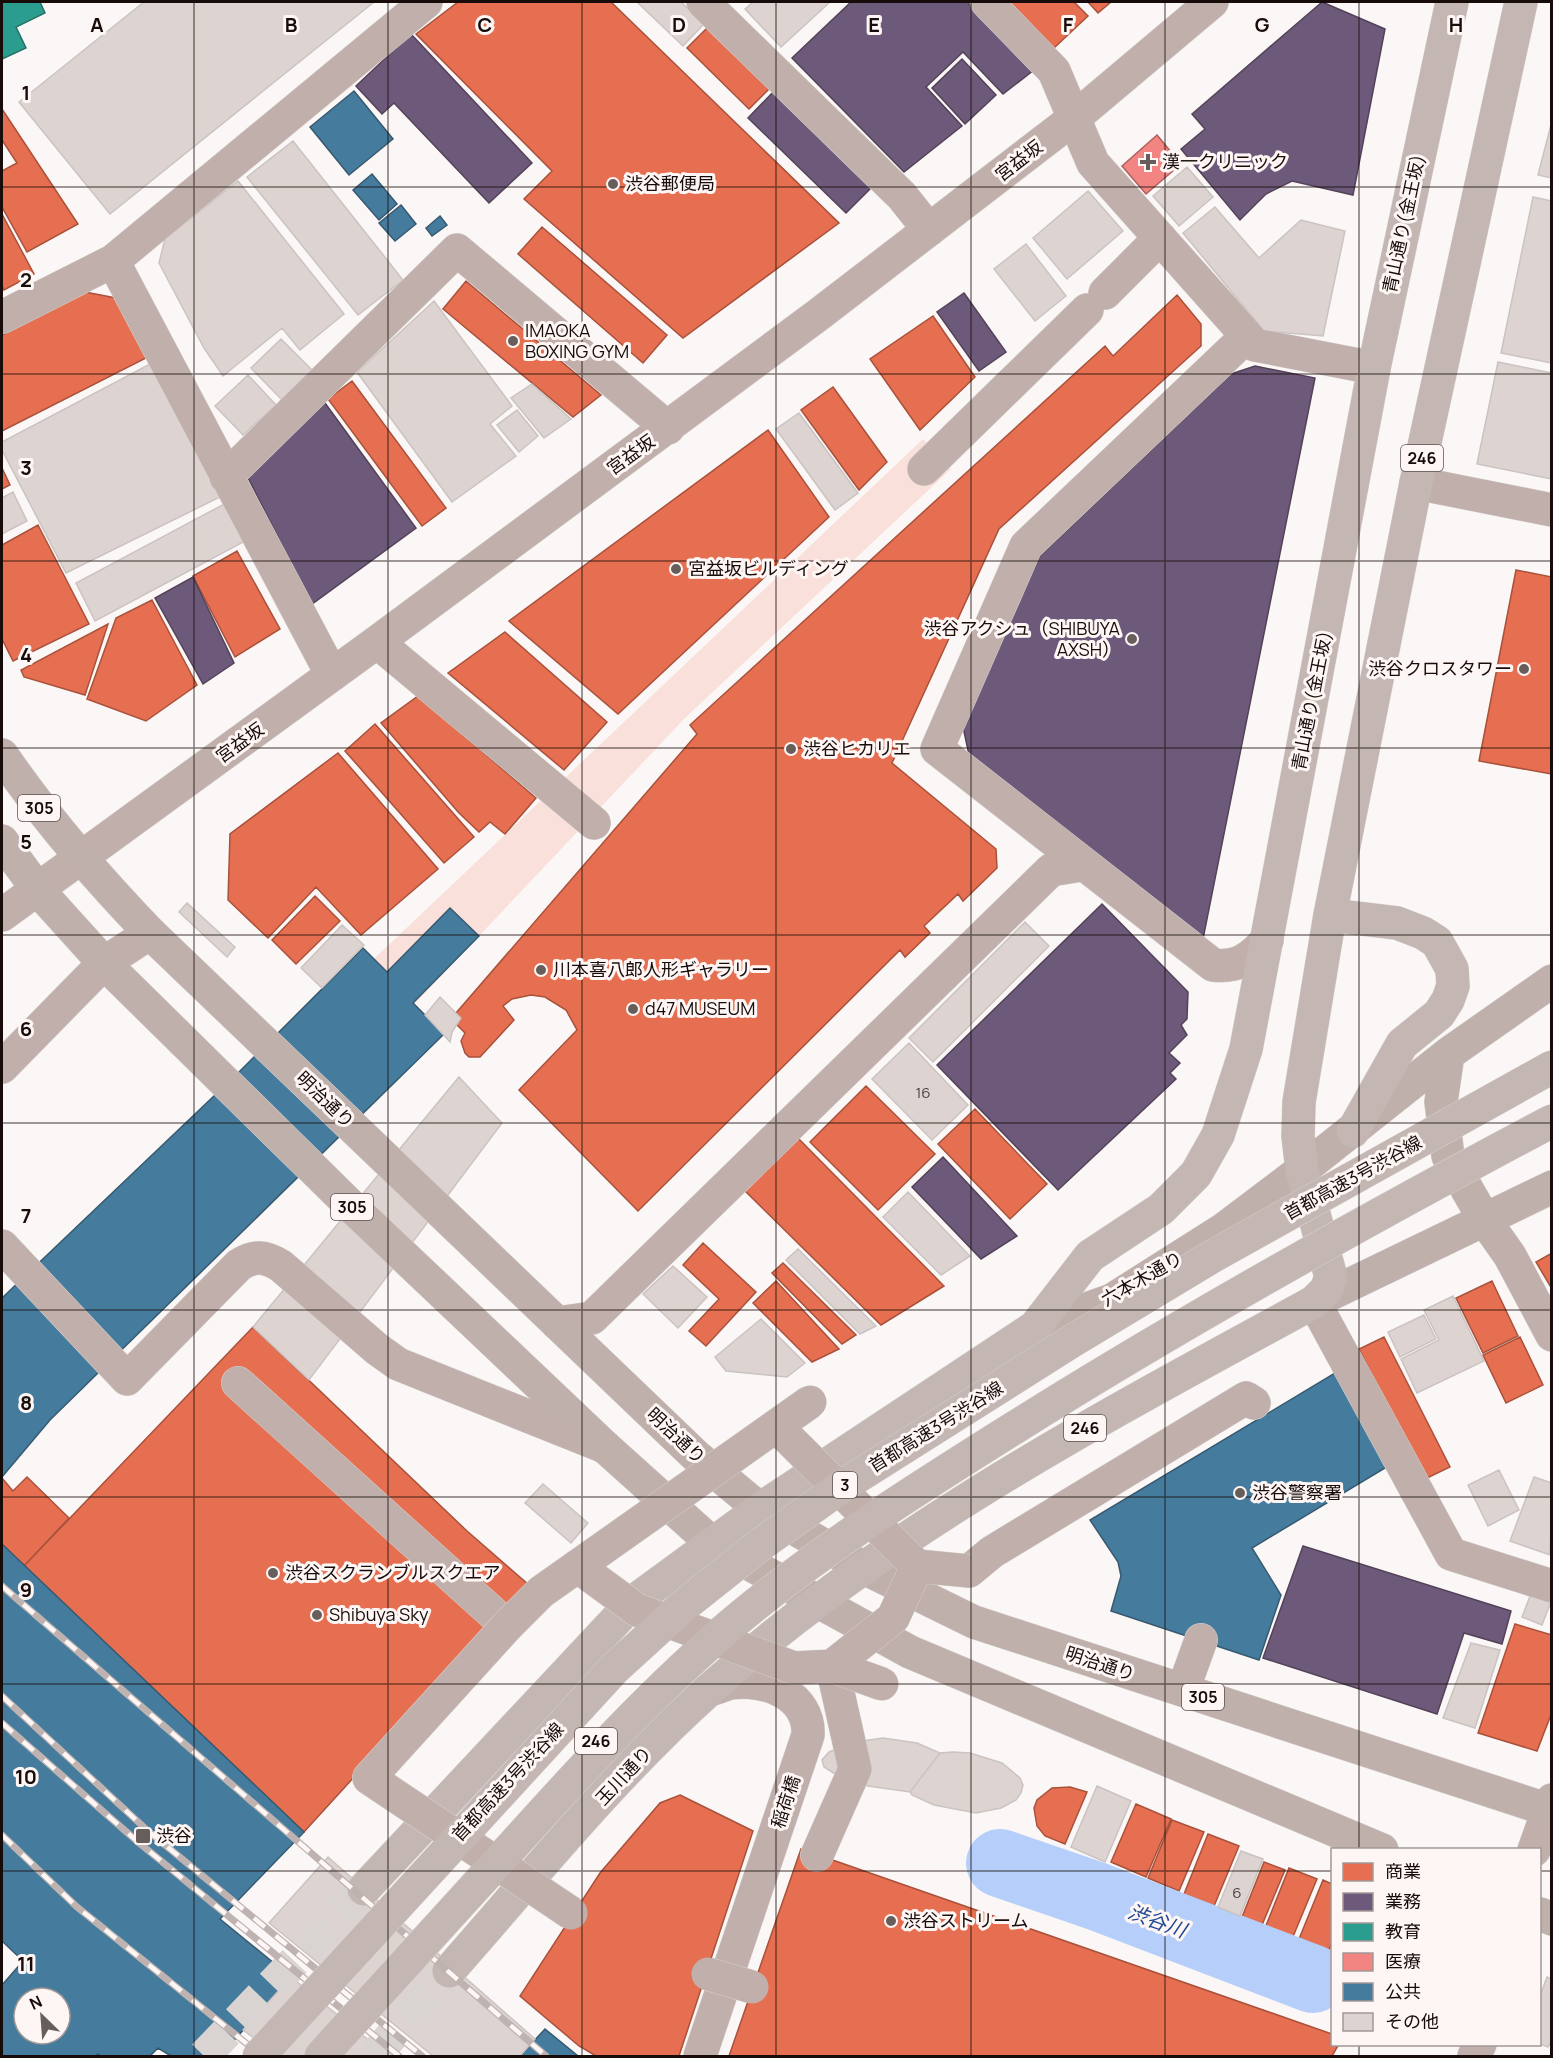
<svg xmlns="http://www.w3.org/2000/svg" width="1553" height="2058" viewBox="0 0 1553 2058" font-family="Manrope,'Noto Sans JP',sans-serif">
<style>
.green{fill:#fae0da}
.shops{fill:#e76f51;stroke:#a9513b;stroke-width:1.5}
.offices{fill:#6d597a;stroke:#534258;stroke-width:1.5}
.schools{fill:#2a9d8f;stroke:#247267;stroke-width:1.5}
.health{fill:#f28482;stroke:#b0605e;stroke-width:1.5}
.public{fill:#457b9d;stroke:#375a71;stroke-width:1.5;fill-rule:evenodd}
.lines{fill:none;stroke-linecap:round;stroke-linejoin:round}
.river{stroke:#b5cefa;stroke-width:68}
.building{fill:#ddd4d2;stroke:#cbc3c1;stroke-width:1.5}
.highway-tunnel{stroke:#d9d4d2;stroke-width:33;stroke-dasharray:33 16;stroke-linecap:butt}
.minor-casing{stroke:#d6d2d1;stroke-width:34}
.major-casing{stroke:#d6d2d1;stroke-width:34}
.highway-casing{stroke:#d6d2d1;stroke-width:34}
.minor{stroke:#c0afaa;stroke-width:33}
.major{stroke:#c0b0ab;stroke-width:33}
.highway{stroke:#c4b6b2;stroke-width:33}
.rail-casing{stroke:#beb3b0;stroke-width:7}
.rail{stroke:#fdf6f4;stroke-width:4.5;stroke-dasharray:14;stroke-linecap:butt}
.minor-bridge-casing{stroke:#d6d2d1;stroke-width:34;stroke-linecap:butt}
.highway-bridge-casing{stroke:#d6d2d1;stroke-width:34;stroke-linecap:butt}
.minor-bridge{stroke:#c0afaa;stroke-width:33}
.highway-bridge{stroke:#c4b6b2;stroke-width:33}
.grid{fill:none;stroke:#170c09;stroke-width:1.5;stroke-opacity:0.55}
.poi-dot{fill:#675e5c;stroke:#fdf6f4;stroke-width:2}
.labels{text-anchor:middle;stroke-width:6;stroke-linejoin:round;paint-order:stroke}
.number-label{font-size:15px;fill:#483e3b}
.shield{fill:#fdf6f4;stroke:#5c5250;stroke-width:1.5}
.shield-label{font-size:16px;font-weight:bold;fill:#170c09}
.street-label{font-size:18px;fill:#170c09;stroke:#fdf6f4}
.poi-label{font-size:18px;fill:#170c09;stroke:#fdf6f4;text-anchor:start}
.water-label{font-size:20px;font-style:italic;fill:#1f4991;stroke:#fdf6f4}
.grid-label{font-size:20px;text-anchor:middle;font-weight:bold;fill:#170c09;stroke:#fdf6f4;stroke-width:6;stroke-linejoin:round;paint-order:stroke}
</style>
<rect width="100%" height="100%" fill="#fbf7f6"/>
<!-- green -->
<path class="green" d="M923,439L951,469L686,717L377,1044L342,989Z"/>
<!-- shops -->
<path class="shops" d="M458,2H611L839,223L683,338L524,199L552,171L416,34Z
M1009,2H1074L1088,16L1054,48Z
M1088,2H1111L1098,13Z
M707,28L769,89L749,109L687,48Z
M2,109L78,224L27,252L2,207V171L17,163L2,140Z
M2,214L34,274L4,290L2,286Z
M542,227L667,335L643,363L518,254Z
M466,281L601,395L573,417L443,309Z
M85,292L121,299L148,357L2,431V335Z
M1177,295L1201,324V346L999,529L892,763L996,849L997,868L963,901L958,894L924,926L930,933L905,957L900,950L638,1211L519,1090L577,1030L566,1010L545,997L531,995L512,999L503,1006L514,1020L480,1057H469L465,1053L461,1041L465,1033L456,1024L461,1018L456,1013L697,734L690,725L1105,346L1113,356Z
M933,316L975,377L920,430L870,359Z
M352,381L446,508L422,526L328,399Z
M833,387L887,462L859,490L801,410Z
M768,430L829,517L618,714L509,621Z
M2,468L10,485L2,489Z
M38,525L89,624L13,661L2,639V545Z
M237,551L280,629L235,657L193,576Z
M1516,570L1552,577V774L1479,761Z
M152,600L197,685L146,721L87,699L116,618Z
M108,624L85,695L24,677L21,670Z
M505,632L607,722L564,770L448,673Z
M418,696L536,798L505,834L490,822L479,832L459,813L381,723Z
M375,724L474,837L444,863L345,751Z
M338,753L438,869L361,935L316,887L268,938L228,900L230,834Z
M315,896L340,921L296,964L272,940Z
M866,1086L935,1154L878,1210L810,1142Z
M975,1109L1047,1184L1010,1219L938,1144Z
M795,1135L944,1286L881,1325L741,1187Z
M703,1243L756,1292L706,1346L689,1331L719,1299L683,1265Z
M1552,1253V1289L1536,1262Z
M783,1263L856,1335L842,1344L772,1273Z
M776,1281L839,1349L812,1362L753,1303Z
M1492,1281L1518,1336L1483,1353L1456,1298Z
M253,1327L467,1531L529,1585L304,1832L24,1566Z
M1384,1337L1450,1467L1425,1479L1359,1349Z
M1520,1337L1543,1385L1506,1403L1483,1355Z
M27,1477L69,1518L24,1566L76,1615L67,1623L7,1570L2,1576V1478L13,1491Z
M1515,1624L1552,1635V1712L1537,1751L1478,1733Z
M1070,1787L1087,1792L1065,1844L1045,1836L1037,1826L1034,1808L1037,1800L1052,1788Z
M680,1795L753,1831L679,2056H596L579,2046L520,1996L600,1873L660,1803Z
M1136,1804L1171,1819L1146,1877L1111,1862Z
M1172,1820L1204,1832L1179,1891L1148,1878Z
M1208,1834L1239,1846L1214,1906L1184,1894Z
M801,1849L1332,2034V2044H1339L1332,2056H729Z
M1264,1862L1285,1870L1262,1925L1242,1917Z
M1289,1868L1317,1879L1292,1939L1265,1928Z
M1323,1880L1332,1884V1941L1329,1951L1299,1939Z"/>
<!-- offices -->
<path class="offices" d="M851,2H967L1034,70L1003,94L963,52L926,87L962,126L904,172L792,58Z
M1322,2L1385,29L1353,195L1292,181L1266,194L1240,220L1181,149L1205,129L1192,114Z
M411,34L532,163L489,203L394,103L382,114L356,86Z
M962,59L996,95L965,124L932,88Z
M776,89L874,185L846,213L748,118Z
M964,293L1006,352L979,371L937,312Z
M1255,366L1315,378L1203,939L969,755L962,722L1040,556L1231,374Z
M325,403L416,528L312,604L247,476Z
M193,577L234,663L203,684L155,598Z
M1102,904L1188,992L1187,1019L1181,1025L1187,1035L1169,1053L1180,1063L1170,1073L1176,1079L1058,1190L937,1065Z
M943,1157L1017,1236L981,1259L912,1187Z
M1303,1546L1511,1611L1502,1644L1464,1633L1437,1714L1263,1658Z"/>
<!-- schools -->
<path class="schools" d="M2,2H40L45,13L16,27L26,48L2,59Z"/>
<!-- health -->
<path class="health" d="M1157,135L1181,164L1146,194L1122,166Z"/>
<!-- public -->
<path class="public" d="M354,91L393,139L349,175L310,127Z
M372,174L397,204L379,220L353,190Z
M401,205L416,224L395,241L379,223Z
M440,216L447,225L432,236L426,228Z
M450,908L479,936L413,1003L444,1034L50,1420L2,1477V1298L237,1074L363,948L387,972Z
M1335,1373L1390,1465L1252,1548L1281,1595L1259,1660L1111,1611L1121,1576L1118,1562L1090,1520Z
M2,1544L304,1832L220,1919L291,1977L220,2056H171L158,2048L150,2056H101L98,2054L95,2056H2V1985L23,1961L2,1941ZM24,1998H60V2034H24Z
M545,2029L578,2056H520Z"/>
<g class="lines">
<!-- river -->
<path class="river" d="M1000,1863L1096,1896L1313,1979"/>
</g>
<!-- building -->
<path class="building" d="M144,2H374L110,214L19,102Z
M637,2H681L704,24L683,46Z
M753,2H830L781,47L745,9Z
M1552,121V178L1538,175Z
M293,141L403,280L358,315L247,177Z
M1187,167L1213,197L1179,226L1153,196Z
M238,181L344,314L300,350L282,328L223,376L204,348L159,263L165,239Z
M1088,191L1123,231L1067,279L1033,238Z
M1533,197L1552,201V363L1501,353Z
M1215,207L1259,258L1301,220L1345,231L1323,336L1264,331L1183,233Z
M1026,244L1066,296L1035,321L994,269Z
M434,301L512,406L490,424L516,456L452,502L357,372Z
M281,339L313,371L283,401L251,368Z
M1498,362L1552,373V479L1477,464Z
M152,363L222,496L66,573L2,450V442Z
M248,375L276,405L243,435L215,406Z
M532,384L571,419L544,438L511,398Z
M517,410L538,436L519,452L497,425Z
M799,413L858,493L835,510L776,429Z
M13,492L27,521L2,534V498Z
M228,502L247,540L95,621L76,583Z
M187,903L235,947L227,957L179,912Z
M1025,922L1049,946L933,1062L909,1038Z
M342,925L364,945L322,988L301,968Z
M440,997L461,1018L452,1032L450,1042L425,1015Z
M909,1043L968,1105L932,1140L872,1079Z
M459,1077L502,1123L309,1380L253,1327Z
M908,1192L970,1256L941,1275L883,1217Z
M798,1249L876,1326L860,1334L786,1260Z
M673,1266L707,1297L678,1328L643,1294Z
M1453,1296L1484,1361L1417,1393L1401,1359L1439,1340L1424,1310Z
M1424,1315L1436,1339L1400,1357L1388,1332Z
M761,1319L805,1363L787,1377L726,1371L715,1357Z
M1499,1470L1519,1510L1488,1526L1468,1485Z
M1534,1477L1552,1483L1550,1555L1510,1541Z
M543,1484L588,1523L571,1543L525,1503Z
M1532,1591L1552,1599L1542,1625L1522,1617Z
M1471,1643L1500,1650L1475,1728L1443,1718Z
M883,1738L917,1743L940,1753L910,1792L868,1786L843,1779L824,1767L822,1760L829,1752L855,1742Z
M953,1752L970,1753L1002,1763L1020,1778L1023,1785L1021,1793L1016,1800L1001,1808L976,1813L934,1805L912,1795L910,1792L940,1753Z
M1097,1786L1131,1801L1105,1862L1071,1847Z
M1241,1851L1263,1859L1240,1916L1218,1907Z
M328,1857L535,2039L520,2056H433L269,1923Z
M291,1977L388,2056H278L243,2030Z
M1547,1977L1552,1979V2040L1548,2047L1540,2044V1996Z"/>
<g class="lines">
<!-- highway-tunnel -->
<path class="highway-tunnel" d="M204,2056L364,1889
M374,2056L449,1971"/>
<defs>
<path id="minor" d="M703,2L902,196L929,230
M987,2L1054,71L1093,163L1255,345L1374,368
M113,261L332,675
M1105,293L1160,238
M2,317L113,261L426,2
M1247,336L1026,546L937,749L1213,965C1238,968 1251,958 1267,940
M924,469L1087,310
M226,477L457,250L668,428
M1416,483L1552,510
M377,642L594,823
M2,915L377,642L818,315L1073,119L1212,2
M2,1067L104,963L150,933
M1484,1219L1510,1256L1552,1335
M2,1246L127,1379L239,1265C255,1255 265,1256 281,1266L377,1349L398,1364L605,1447
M1314,1302L1451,1554L1552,1586
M557,1323L592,1318L1051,870L1081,865
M238,1383L507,1626
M969,1571L992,1552L1246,1398L1254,1403
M1183,1690L1201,1640
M1534,1850L1552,1800
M817,1855L855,1769L832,1666
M700,2056L808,1735C810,1695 766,1678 731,1683C724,1685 716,1688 709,1690
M1474,2056L1480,2044"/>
<path id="major" d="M2,755C46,819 96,877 150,933L696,1456L760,1509L864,1568L974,1622L1552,1811
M2,841L38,890L104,963L355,1210L605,1447L713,1544L910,1652L1382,1850
M1448,1054L1441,1102L1448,1156L1484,1219
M1314,1302L1552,1187
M1035,1327L1112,1300L1224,1229L1302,1170L1448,1054L1552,981
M1540,1914L1552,1919"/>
<path id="highway" d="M1330,915L1397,923L1423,933L1437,942L1452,969L1453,986L1448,1000L1439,1014L1402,1044L1353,1131
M364,1889L633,1602L760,1509L1035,1327L1090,1256L1161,1209L1196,1174L1218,1135L1246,1049L1374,368L1452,2
M449,1971C533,1876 614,1775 709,1690C889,1529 1104,1417 1314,1302L1326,1290L1331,1277L1302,1170L1298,1136L1299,1102L1330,915L1416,483L1521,2"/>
</defs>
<!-- minor casing -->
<use href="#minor" class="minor-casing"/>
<!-- major casing -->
<use href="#major" class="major-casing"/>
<!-- highway casing -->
<use href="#highway" class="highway-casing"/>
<!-- minor -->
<use href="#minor" class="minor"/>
<!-- major -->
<use href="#major" class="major"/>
<!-- highway -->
<use href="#highway" class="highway"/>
<defs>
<path id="rail" d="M2,1586L546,2056
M2,1696L148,1831L422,2056
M2,1723L138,1842L399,2056
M2,1835L77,1907L262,2056"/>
</defs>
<!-- rail casing -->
<use href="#rail" class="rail-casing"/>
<!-- rail -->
<use href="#rail" class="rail"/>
<defs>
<path id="minor-bridge" d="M776,1426L917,1566
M577,1566L637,1610L794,1668L832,1666L882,1684
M832,1666L893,1618L917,1566L969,1571
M571,1913L369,1778L507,1626L541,1592L810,1402
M708,1974L752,1987"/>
<path id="highway-bridge" d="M259,2056L614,1669L682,1607L760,1545L841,1487L1072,1341L1213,1256L1552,1067
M321,2056C386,1985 451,1913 516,1842C581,1770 646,1699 719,1635C810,1556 912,1492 1014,1428C1189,1318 1369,1218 1552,1121"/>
</defs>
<!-- minor-bridge casing -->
<use href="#minor-bridge" class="minor-bridge-casing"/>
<!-- highway-bridge casing -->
<use href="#highway-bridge" class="highway-bridge-casing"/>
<!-- minor-bridge -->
<use href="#minor-bridge" class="minor-bridge"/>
<!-- highway-bridge -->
<use href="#highway-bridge" class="highway-bridge"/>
</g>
<!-- grid -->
<path class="grid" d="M194,2V2056M388,2V2056M582,2V2056M776,2V2056M971,2V2056M1165,2V2056M1359,2V1850M2,187H1552M2,374H1552M2,561H1552M2,748H1552M2,935H1552M2,1123H1552M2,1310H1552M2,1497H1552M2,1684H1552M2,1871H1332M1540,1871H1552M1359,2044V2056"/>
<!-- markers -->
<g class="poi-dot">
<path d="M1145 153h6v6h6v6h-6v6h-6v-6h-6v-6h6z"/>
<circle cx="613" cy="184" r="6"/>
<circle cx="513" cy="341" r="6"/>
<circle cx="676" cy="569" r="6"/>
<circle cx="1132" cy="639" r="6"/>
<circle cx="1524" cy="669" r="6"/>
<circle cx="791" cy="749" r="6"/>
<circle cx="541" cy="970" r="6"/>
<circle cx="633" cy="1009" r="6"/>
<circle cx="1240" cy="1493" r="6"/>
<circle cx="273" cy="1573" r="6"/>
<circle cx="317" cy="1615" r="6"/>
<rect x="135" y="1828" width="16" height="16" rx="3"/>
<circle cx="891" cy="1921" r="6"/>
</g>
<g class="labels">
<!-- number labels -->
<g class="number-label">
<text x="923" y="1098">16</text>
<text x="1237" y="1898">6</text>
</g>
<!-- shield labels -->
<g class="shield">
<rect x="1401" y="445" width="42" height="26" rx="4.5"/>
<rect x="18" y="795" width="42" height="26" rx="4.5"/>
<rect x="331" y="1194" width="42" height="26" rx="4.5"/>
<rect x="1064" y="1415" width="42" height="26" rx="4.5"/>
<rect x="833" y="1472" width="24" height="26" rx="4.5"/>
<rect x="1182" y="1684" width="42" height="26" rx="4.5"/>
<rect x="575" y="1728" width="42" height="26" rx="4.5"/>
</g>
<g class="shield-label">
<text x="1422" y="464">246</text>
<text x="39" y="814">305</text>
<text x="352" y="1213">305</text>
<text x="1085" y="1434">246</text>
<text x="845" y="1491">3</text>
<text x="1203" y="1703">305</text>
<text x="596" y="1747">246</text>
</g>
<!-- street labels -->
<g class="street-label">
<text transform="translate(1019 161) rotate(-38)" y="6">宮益坂</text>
<text transform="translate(1404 224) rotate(-78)" y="6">青山通り(金王坂)</text>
<text transform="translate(631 455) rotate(-36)" y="6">宮益坂</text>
<text transform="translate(1312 701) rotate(-79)" y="6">青山通り(金王坂)</text>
<text transform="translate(240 743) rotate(-36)" y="6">宮益坂</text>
<text transform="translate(325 1100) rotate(44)" y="6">明治通り</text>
<text transform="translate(1353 1178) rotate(-29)" y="6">首都高速3号渋谷線</text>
<text transform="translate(1142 1279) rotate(-30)" y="6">六本木通り</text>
<text transform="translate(936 1427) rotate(-32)" y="6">首都高速3号渋谷線</text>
<text transform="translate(676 1436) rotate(43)" y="6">明治通り</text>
<text transform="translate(1100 1664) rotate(18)" y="6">明治通り</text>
<text transform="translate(624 1776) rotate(-47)" y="6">玉川通り</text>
<text transform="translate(508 1782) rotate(-47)" y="6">首都高速3号渋谷線</text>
<text transform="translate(786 1802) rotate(-72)" y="6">稲荷橋</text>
</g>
<!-- poi labels -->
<g class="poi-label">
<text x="1162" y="168">漢一クリニック</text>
<text x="625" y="190">渋谷郵便局</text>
<text x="525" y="337">IMAOKA<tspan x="525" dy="21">BOXING GYM</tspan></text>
<text x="688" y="575">宮益坂ビルディング</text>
<text x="1120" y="635" text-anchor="end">渋谷アクシュ（SHIBUYA<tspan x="1120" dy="21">AXSH）</tspan></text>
<text x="1512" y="675" text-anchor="end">渋谷クロスタワー</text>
<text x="803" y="755">渋谷ヒカリエ</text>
<text x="553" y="976">川本喜八郎人形ギャラリー</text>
<text x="645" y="1015">d47 MUSEUM</text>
<text x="1252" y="1499">渋谷警察署</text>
<text x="285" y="1579">渋谷スクランブルスクエア</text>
<text x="329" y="1621">Shibuya Sky</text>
<text x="156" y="1842">渋谷</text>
<text x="903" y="1927">渋谷ストリーム</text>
</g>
<!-- water labels -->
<g class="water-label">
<text transform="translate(1157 1921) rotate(20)" y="7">渋谷川</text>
</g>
</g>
<g class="grid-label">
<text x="97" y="32">A</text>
<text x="291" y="32">B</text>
<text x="485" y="32">C</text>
<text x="679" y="32">D</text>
<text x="874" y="32">E</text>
<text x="1068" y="32">F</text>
<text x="1262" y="32">G</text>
<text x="1456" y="32">H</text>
<text x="26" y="100">1</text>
<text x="26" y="287">2</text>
<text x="26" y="475">3</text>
<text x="26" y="662">4</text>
<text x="26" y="849">5</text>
<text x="26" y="1036">6</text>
<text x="26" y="1223">7</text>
<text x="26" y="1410">8</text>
<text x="26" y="1597">9</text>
<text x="26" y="1784">10</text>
<text x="26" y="1971">11</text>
</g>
<!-- border -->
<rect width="1553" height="2058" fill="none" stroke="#170c09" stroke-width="6"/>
<!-- legend -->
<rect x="1331" y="1848" width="210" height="198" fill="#fdf6f4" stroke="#a19896" stroke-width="1.5"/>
<rect x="1343" y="1863" width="30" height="18" fill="#e76f51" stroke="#a19896" stroke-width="1.5"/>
<text x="1385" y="1878" font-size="18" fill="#170c09">商業</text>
<rect x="1343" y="1893" width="30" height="18" fill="#6d597a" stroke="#a19896" stroke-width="1.5"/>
<text x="1385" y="1908" font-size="18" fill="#170c09">業務</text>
<rect x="1343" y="1923" width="30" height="18" fill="#2a9d8f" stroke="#a19896" stroke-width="1.5"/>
<text x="1385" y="1938" font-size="18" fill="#170c09">教育</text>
<rect x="1343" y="1953" width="30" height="18" fill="#f28482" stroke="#a19896" stroke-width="1.5"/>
<text x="1385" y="1968" font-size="18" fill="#170c09">医療</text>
<rect x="1343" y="1983" width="30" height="18" fill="#457b9d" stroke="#a19896" stroke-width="1.5"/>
<text x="1385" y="1998" font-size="18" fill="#170c09">公共</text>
<rect x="1343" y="2013" width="30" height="18" fill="#ddd4d2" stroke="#a19896" stroke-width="1.5"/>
<text x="1385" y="2028" font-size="18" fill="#170c09">その他</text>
<!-- north arrow -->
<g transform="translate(42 2016) rotate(335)"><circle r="28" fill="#fdf6f4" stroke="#a19896" stroke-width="1.5"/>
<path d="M0-4.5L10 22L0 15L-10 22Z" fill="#675e5c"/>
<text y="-9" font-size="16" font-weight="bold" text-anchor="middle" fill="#170c09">N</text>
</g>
</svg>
